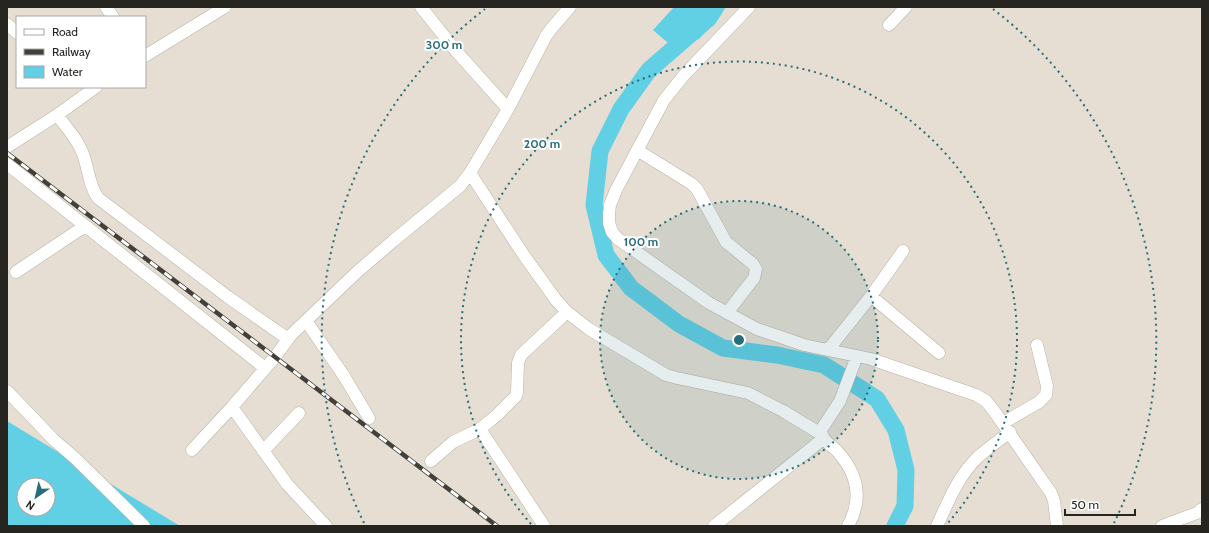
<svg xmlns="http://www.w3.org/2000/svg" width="1209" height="533" viewBox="0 0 1209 533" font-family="Cabin,sans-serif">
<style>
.water{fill:#61cfe4;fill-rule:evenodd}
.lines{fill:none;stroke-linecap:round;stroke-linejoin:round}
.river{stroke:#61cfe4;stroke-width:17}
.minor-casing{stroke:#b9b2a7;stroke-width:13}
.minor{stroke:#fff;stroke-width:12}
.rail-casing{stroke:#42403a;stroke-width:4.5}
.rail{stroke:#fff;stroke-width:3;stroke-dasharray:9;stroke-linecap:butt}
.ring{fill:none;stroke:#276e7b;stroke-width:2;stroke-dasharray:2 4}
.centre{fill:#276e7b;stroke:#fff;stroke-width:2}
.ring-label{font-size:12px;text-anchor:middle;font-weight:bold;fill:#276e7b;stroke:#fff;stroke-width:4;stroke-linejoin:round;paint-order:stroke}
</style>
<rect width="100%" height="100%" fill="#e6ded2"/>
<!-- water -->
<path class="water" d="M674,7H726L699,39L679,45L668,43L653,30Z
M7,421L180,526H7ZM24,485H48V509H24Z"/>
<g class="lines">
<!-- river -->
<path class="river" d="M716,7L709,18L649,70L621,109L600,151L594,205L606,255L631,288L679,324L723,348L777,355L824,365L877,399L896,430L906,470L905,506L895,526"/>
<defs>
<path id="minor" d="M106,7L113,17
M421,7L456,51L508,109
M749,7L685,74L664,100L616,190L610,205L609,214V223L612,232L618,239L709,303L757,329L804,345L871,359L976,395L986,401L994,411L1051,493L1054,501L1057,526
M7,24L17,33
M889,25L906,7
M145,56L225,7
M57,115C67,128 79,141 84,157C89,172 89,185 98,198L228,297L288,339
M7,147L57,115L96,87
M637,150L692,184L697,189L726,242L753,264L756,269L754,278L727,313
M7,164L265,368
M470,173L523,254L556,300L567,312L589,329L666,375L677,378L748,393L783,411L821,434
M16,272L85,226
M871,296L939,353
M306,321L344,376L369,418
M828,350L871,296L903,251
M7,391L54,440L76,459L144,526
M232,407L287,484L326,526
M1003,423L1039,402L1046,395L1047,386L1037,345
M480,429L544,526
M192,450L232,407L275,357L291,335L357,272L393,241L460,186L470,173L508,109L546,36L551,29L570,7
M263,451L299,413
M431,461L453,442L480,429L485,425L497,415L516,396L517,392L518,363L521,355L567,312
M714,526L823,439
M848,526C863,499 858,474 837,451C830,444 822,441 821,430L840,401L857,356
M937,526C948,502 958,476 978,457C988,448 999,440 1010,432
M1162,526L1197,513L1202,509"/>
</defs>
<!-- minor casing -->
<use href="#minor" class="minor-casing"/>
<!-- minor -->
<use href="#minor" class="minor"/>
<defs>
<path id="rail" d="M7,153L497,526"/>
</defs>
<!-- rail casing -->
<use href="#rail" class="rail-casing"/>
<!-- rail -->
<use href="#rail" class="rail"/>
</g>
<!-- distance rings -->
<circle cx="739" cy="340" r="139" fill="#276e7b" fill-opacity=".12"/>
<g class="ring">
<circle cx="739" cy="340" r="139"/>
<path d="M531 524A278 278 0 1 1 947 524"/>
<path d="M364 523A417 417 0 0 1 485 9M993 9A417 417 0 0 1 1114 523"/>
</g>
<circle cx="739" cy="340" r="6" class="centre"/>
<g class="ring-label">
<text x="444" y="49">300 m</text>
<text x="542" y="148">200 m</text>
<text x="641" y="246">100 m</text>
</g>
<!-- border -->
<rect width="1209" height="533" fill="none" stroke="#272520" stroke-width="16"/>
<!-- legend -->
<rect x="16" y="16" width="130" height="72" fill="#ffffff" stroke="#a9a8a6"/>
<rect x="24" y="29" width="20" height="6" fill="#ffffff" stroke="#a9a8a6"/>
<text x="52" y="36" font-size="12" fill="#272520">Road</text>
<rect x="24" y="49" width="20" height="6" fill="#42403a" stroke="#a9a8a6"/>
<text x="52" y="56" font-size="12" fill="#272520">Railway</text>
<rect x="24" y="66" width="20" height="12" fill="#61cfe4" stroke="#a9a8a6"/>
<text x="52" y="76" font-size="12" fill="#272520">Water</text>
<!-- north arrow -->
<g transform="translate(36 497) rotate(214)"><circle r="19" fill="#ffffff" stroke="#a9a8a6"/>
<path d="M0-3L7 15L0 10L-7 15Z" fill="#276e7b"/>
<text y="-6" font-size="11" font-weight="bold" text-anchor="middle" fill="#272520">N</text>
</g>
<!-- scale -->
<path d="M1065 509v6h70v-6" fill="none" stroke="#272520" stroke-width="2"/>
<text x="1071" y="509" font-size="12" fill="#272520" stroke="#ffffff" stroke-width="3" paint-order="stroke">50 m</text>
</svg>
